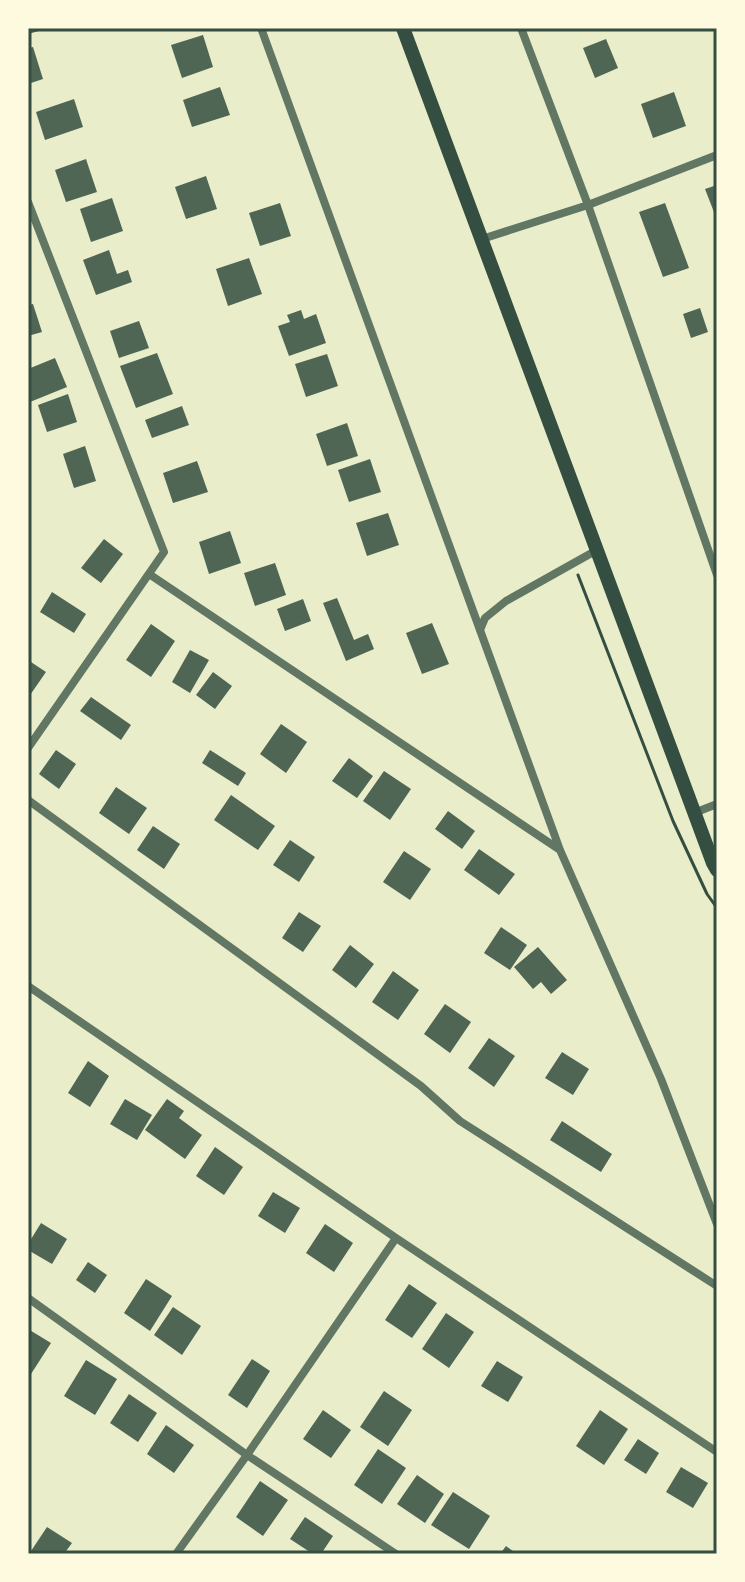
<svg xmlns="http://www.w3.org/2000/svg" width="745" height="1582" viewBox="0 0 745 1582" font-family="'Nunito Sans',sans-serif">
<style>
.building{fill:#4f6655}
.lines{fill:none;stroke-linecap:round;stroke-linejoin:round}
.path{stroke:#344e41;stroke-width:3}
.minor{stroke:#617663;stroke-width:8}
.secondary{stroke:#344e41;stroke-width:14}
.neatline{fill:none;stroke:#344e41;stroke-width:3}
</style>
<rect width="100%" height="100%" fill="#e9edc9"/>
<!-- building -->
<path class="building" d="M28,28H46V29L28,34Z
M203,35L213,67L182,78L171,45Z
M606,39L618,68L595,78L583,48Z
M33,47L43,79L28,84V48Z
M220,87L230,115L192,127L183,100Z
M674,92L686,126L653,138L641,104Z
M74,99L83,127L45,140L36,112Z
M86,159L97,192L66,202L55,170Z
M206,176L217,209L186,219L175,187Z
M717,185V220L705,189Z
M112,198L123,231L91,242L80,209Z
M280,203L291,236L260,246L249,213Z
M665,203L689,268L663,277L639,212Z
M109,250L117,274L128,270L132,282L96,295L83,260Z
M249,258L262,294L228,306L216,269Z
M33,304L42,332L28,336V305Z
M700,308L708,332L691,338L683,314Z
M301,310L304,319L316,314L326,343L289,356L278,326L290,322L287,315Z
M139,321L149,348L119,358L110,331Z
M157,353L173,394L136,408L120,366Z
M327,354L338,386L306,397L295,364Z
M55,358L67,387L30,402L28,397V369Z
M68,394L77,422L47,432L38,405Z
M182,406L189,425L152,438L145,420Z
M347,423L358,456L327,466L316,434Z
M85,446L96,481L74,488L63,454Z
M370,459L381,492L349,502L338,470Z
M197,461L208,492L173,503L163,473Z
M388,513L399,545L367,556L356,523Z
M230,531L241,563L209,574L199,542Z
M104,539L123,554L101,583L81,568Z
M275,563L286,595L255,606L244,573Z
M52,592L86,614L74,633L40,612Z
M337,598L354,640L368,634L374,649L346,661L323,603Z
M303,599L311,621L285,631L277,609Z
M432,623L449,664L422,674L406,633Z
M151,624L175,641L151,677L126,660Z
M190,650L209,660L190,693L172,682Z
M28,660L46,672L28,698Z
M213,672L232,686L215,709L196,695Z
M91,697L131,725L121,740L80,711Z
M281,724L307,742L286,773L260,754Z
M56,750L76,764L59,789L39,774Z
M210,750L246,773L238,786L202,763Z
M349,758L373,776L357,798L332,781Z
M384,771L411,789L390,820L363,801Z
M116,787L147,808L129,834L99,813Z
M231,795L275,826L258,850L214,820Z
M448,811L475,831L462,849L435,829Z
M153,826L180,844L164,869L137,850Z
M290,840L315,857L299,882L273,865Z
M479,849L515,874L499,895L464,870Z
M404,851L431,869L410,900L383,882Z
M299,912L321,926L303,952L282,938Z
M501,927L527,945L510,970L484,953Z
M350,945L374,964L356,988L332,970Z
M538,947L567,980L551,994L541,982L533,989L514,967Z
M393,971L419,990L398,1020L372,1002Z
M445,1004L471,1022L450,1053L424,1034Z
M489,1038L515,1056L494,1087L468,1068Z
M562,1052L589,1069L573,1095L545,1078Z
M88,1061L109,1076L90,1107L68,1093Z
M125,1099L152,1115L137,1140L110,1124Z
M167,1099L184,1111L179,1118L202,1135L185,1159L145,1130Z
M562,1121L612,1154L601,1172L550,1140Z
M215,1147L243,1167L224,1195L196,1176Z
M273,1192L300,1208L285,1233L258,1216Z
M41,1223L67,1239L52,1264L28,1250V1244Z
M325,1224L353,1243L334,1272L306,1253Z
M88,1262L107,1275L95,1293L76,1280Z
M146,1279L172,1296L150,1331L124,1313Z
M409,1284L437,1303L412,1338L385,1320Z
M173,1307L201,1326L182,1355L154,1335Z
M446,1313L474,1332L449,1368L422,1349Z
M28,1329L51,1343L31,1374L28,1373Z
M252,1359L270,1371L247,1408L228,1395Z
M86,1360L117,1379L95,1415L64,1396Z
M497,1361L523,1377L508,1402L481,1386Z
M384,1391L412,1410L388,1446L360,1427Z
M129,1394L157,1413L138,1442L110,1423Z
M323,1410L351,1430L331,1458L303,1439Z
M600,1410L628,1429L604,1465L576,1446Z
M166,1425L194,1445L174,1473L147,1454Z
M638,1439L659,1453L646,1474L624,1460Z
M378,1449L406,1468L382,1504L354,1485Z
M681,1467L708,1483L693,1508L666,1492Z
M417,1475L444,1494L425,1523L397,1504Z
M260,1481L288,1500L263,1536L236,1517Z
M453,1492L490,1516L469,1549L431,1525Z
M305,1517L333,1536L321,1554H313L290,1539Z
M47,1527L72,1543L64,1554H29Z
M506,1546L517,1554H500Z"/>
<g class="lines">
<!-- path -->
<path class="path" d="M578,575L673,821L707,894L717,908"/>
<!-- minor -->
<path class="minor" d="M261,28L560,850L661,1079L717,1224
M521,28L588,205L717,575
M28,202L164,552L28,748
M482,239L588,205L717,155
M149,574L560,850
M480,630L485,618L506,601L597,550
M28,800L421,1086L460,1121L717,1286
M694,813L717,804
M28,986L396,1238L717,1452
M28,1298L247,1455L396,1554
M176,1554L247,1455L396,1238"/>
<!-- secondary -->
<path class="secondary" d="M403,28L713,863L717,870"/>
</g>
<!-- border -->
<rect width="745" height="1582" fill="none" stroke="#fefae0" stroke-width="60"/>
<rect x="30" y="30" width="685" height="1522" class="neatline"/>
</svg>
